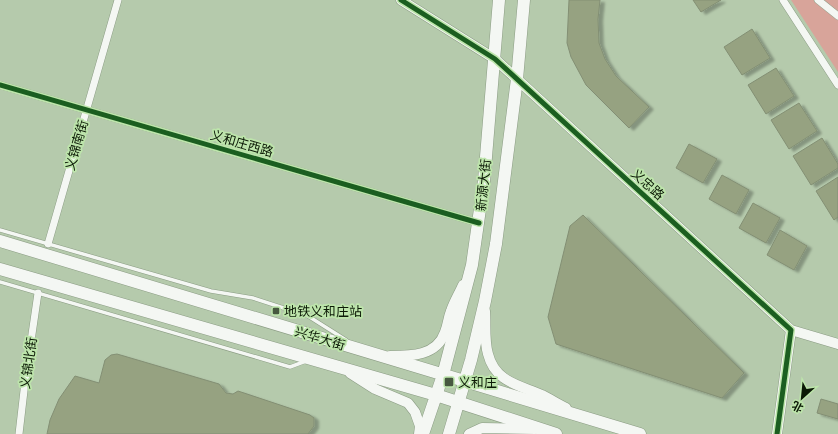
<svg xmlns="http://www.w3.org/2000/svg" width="838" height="434" viewBox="0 0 838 434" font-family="Karla,'Noto Sans SC',sans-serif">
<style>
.green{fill:#d8a49a}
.building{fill:#96a281;stroke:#838f74;filter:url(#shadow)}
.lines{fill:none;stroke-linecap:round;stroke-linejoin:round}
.lane-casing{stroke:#8a9b83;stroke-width:4.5}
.street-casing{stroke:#8a9b83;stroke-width:8}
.secondary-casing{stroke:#8a9b83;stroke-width:11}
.primary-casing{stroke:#8a9b83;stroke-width:13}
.lane{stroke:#f4f7f3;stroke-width:3.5}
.street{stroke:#f4f7f3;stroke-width:7}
.secondary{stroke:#f4f7f3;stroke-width:10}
.primary{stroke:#f4f7f3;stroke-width:12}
.cycleway-casing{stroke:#bde5ab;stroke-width:8}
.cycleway{stroke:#1b5e20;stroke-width:5}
.poi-dot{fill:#475840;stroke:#bde5ab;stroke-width:1.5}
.labels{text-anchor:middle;stroke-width:3.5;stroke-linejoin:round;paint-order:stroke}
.street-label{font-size:13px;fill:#0c1a06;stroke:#bde5ab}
.poi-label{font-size:13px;fill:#0c1a06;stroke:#bde5ab;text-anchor:start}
</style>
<defs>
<filter id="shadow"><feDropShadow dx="4.5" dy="2.5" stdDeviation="1" flood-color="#0004"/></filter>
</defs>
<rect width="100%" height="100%" fill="#b5caac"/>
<!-- green -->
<path class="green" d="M791,0H838V72Z"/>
<!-- building -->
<path class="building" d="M569,0H600L598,19L599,43L605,59L616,76L649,107L629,128L586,85L571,57L567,43Z
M693,0H721L701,12Z
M752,29L770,58L742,75L724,47Z
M776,68L794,96L766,114L748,85Z
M799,103L817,131L789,149L771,120Z
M822,138L838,164V168L811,185L793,156Z
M689,144L717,159L703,183L676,168Z
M722,175L749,190L736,214L709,199Z
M838,177V217L834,220L816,191Z
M753,203L780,218L766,243L739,228Z
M583,215L744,373L722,398L556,344L548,317L570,226Z
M780,230L807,246L794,270L767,255Z
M117,354L219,384L226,393L233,394L238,391L310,415L314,418V426L308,434H47L50,420L59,399L75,376L99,383L105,360L111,355Z
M821,399L838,404V419L817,413Z"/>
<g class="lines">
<defs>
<path id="lane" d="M0,230L211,291L253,298L308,316L346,340
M0,282L290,367L306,361"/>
<path id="street" d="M783,0L838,85
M818,0L838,16
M0,85L479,223
M48,244L118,0
M19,434L25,382L38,293"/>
<path id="secondary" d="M401,0L495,59L791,330L777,434
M485,311C486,325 484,341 488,354C495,382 519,385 542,395C550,399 558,404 566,408
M791,330L838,344
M390,356C411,356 437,356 445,332C448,325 448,318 451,311C454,302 459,294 463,285
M350,373L375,389L408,403L415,412L420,426L419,434
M469,434L482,428L535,429"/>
<path id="primary" d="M0,241L640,434
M0,269L436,395L556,434
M423,434L443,375L472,265L484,181L499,0
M449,434L471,360L485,301L496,244L517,79L524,0"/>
</defs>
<!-- lane casing -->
<use href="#lane" class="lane-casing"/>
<!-- street casing -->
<use href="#street" class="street-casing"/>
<!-- secondary casing -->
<use href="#secondary" class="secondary-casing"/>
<!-- primary casing -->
<use href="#primary" class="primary-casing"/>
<!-- lane -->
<use href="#lane" class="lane"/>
<!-- street -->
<use href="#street" class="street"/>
<!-- secondary -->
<use href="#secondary" class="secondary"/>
<!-- primary -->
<use href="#primary" class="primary"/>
<defs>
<path id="cycleway" d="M401,0L495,59L791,330L777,434
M0,85L479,223"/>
</defs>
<!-- cycleway casing -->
<use href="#cycleway" class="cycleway-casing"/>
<!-- cycleway -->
<use href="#cycleway" class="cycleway"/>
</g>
<!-- markers -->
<g class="poi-dot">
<rect x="272" y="307" width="8" height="8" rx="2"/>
<rect x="444" y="377" width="10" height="10" rx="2"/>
</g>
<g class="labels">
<!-- street labels -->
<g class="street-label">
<text transform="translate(242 143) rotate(16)" y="5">义和庄西路</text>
<text transform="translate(76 145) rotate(-74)" y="5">义锦南街</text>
<text transform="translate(648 184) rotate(42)" y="5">义忠路</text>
<text transform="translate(483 185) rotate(-84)" y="5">新源大街</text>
<text transform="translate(320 338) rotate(17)" y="5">兴华大街</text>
<text transform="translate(28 363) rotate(-82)" y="5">义锦北街</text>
</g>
<!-- poi labels -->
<g class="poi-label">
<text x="284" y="316">地铁义和庄站</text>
<text x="458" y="387">义和庄</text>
</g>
</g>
<!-- north arrow -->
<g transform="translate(802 398) rotate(207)" stroke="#bde5ab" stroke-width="3" paint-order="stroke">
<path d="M0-3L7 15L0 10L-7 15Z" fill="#0c1a06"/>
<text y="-6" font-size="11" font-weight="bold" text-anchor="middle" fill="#0c1a06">北</text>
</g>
</svg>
